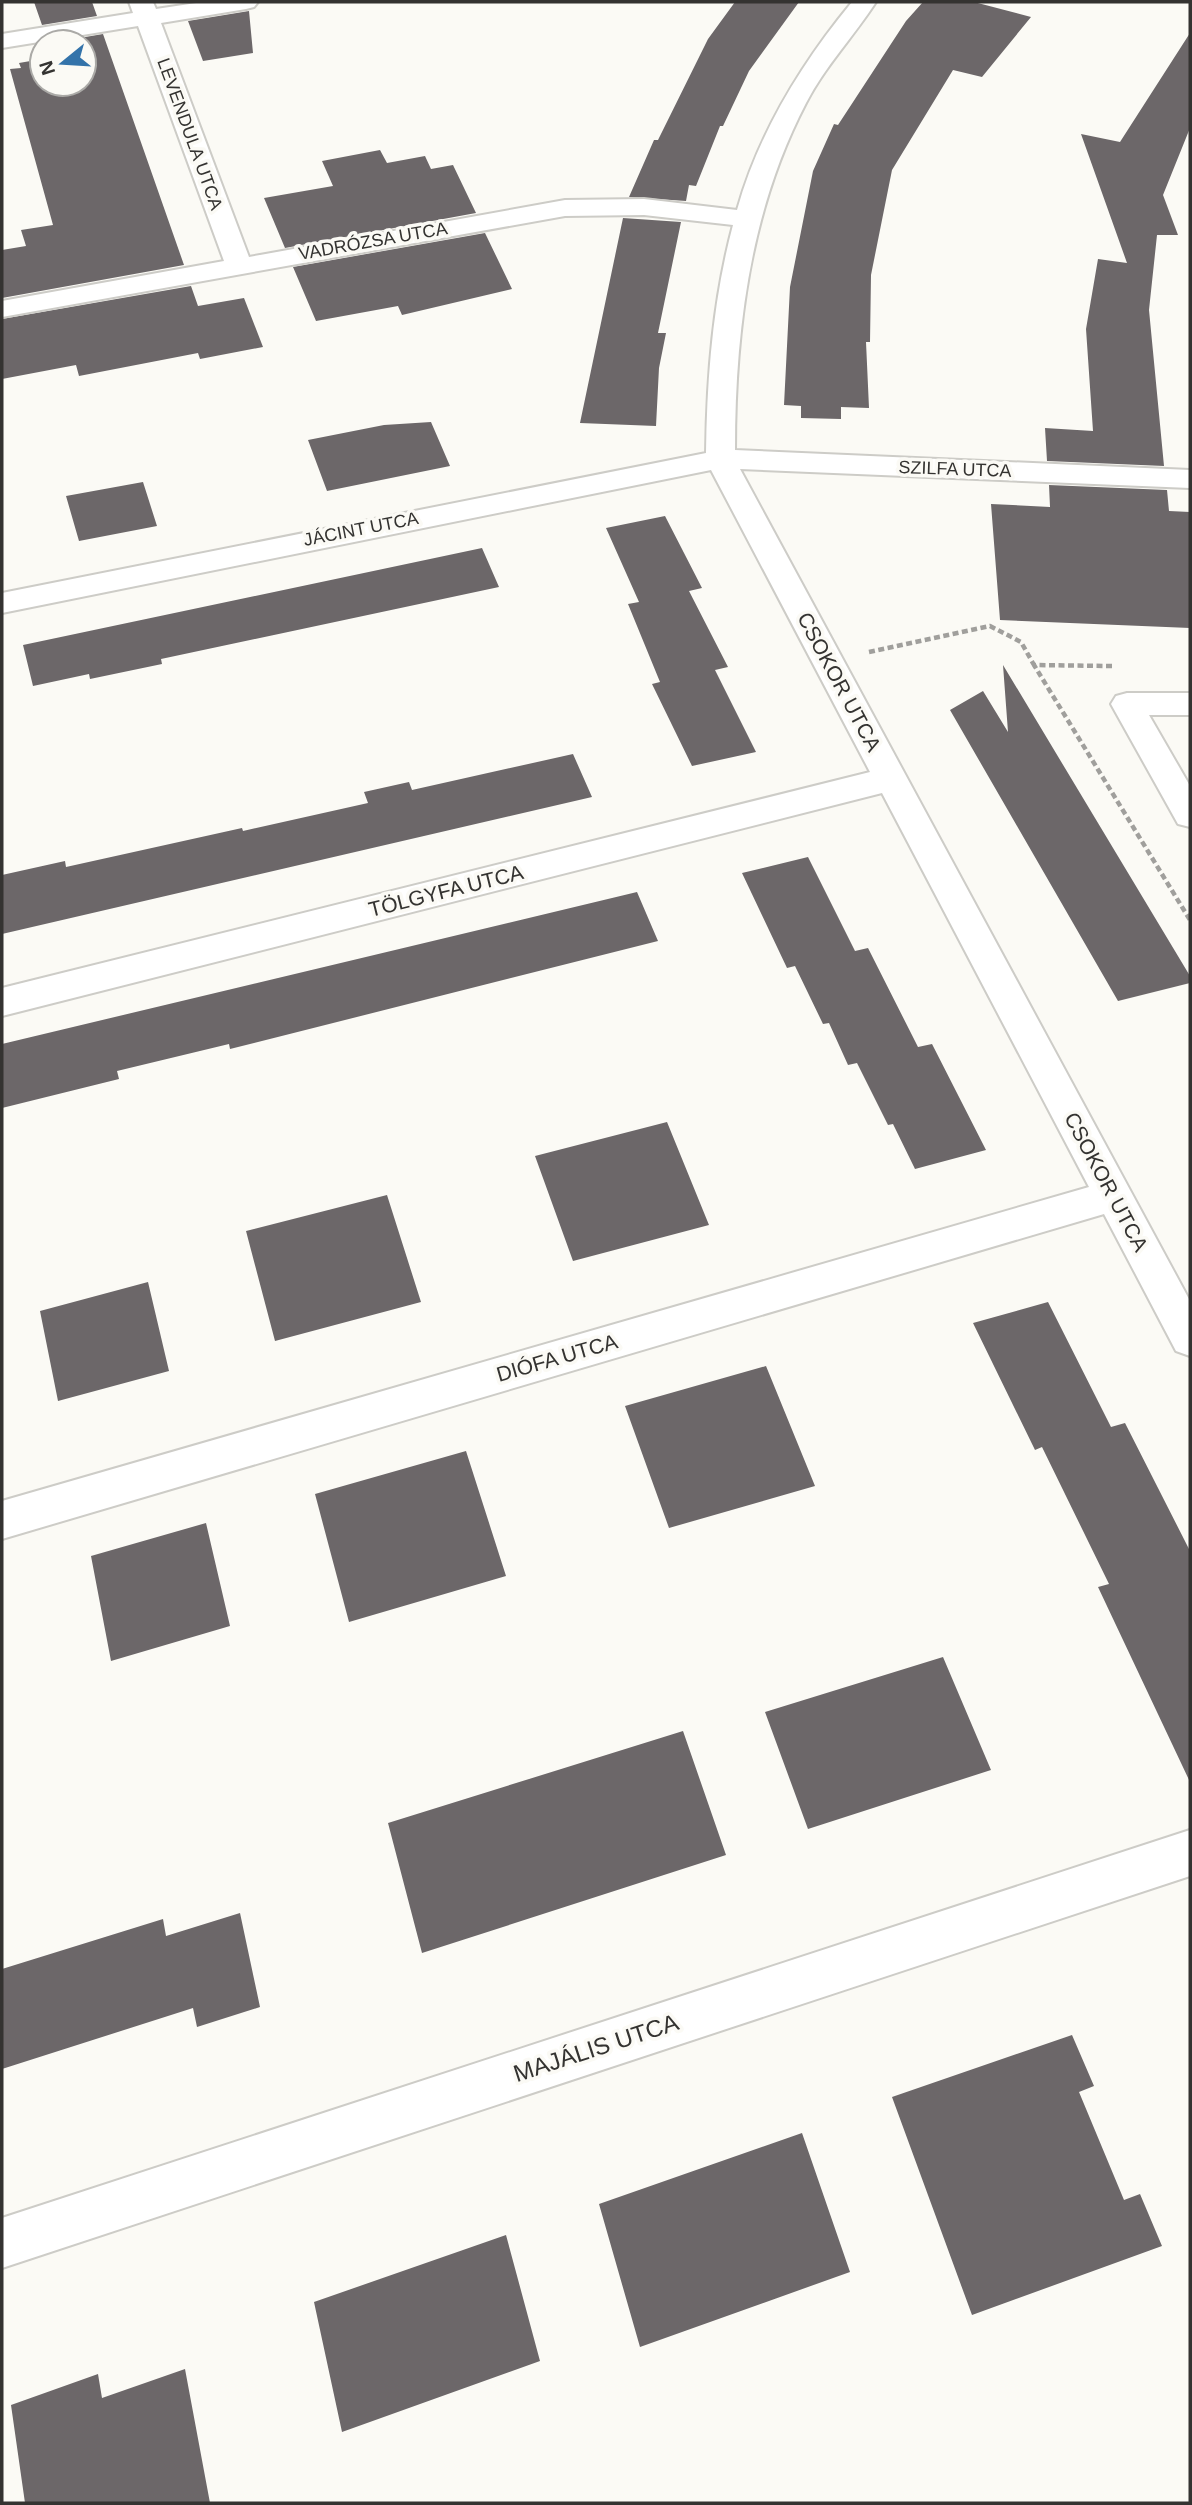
<svg xmlns="http://www.w3.org/2000/svg" width="1192" height="2505" viewBox="0 0 1192 2505" font-family="Arial,sans-serif">
<style>
.building{fill:#6c6769}
.lines{fill:none;stroke-linecap:round;stroke-linejoin:round}
.minor-casing{stroke:#cdccc7;stroke-width:4}
.path{stroke:#a09f9c;stroke-width:4.5;stroke-dasharray:6 3.5;stroke-linecap:butt}
.minor{fill:#fff;fill-rule:evenodd}
.labels{text-anchor:middle;stroke-width:7;stroke-linejoin:round;paint-order:stroke}
.far-street-label{font-size:18px;fill:#343331;stroke:#fbfaf5}
.street-label{font-size:21px;fill:#343331;stroke:#fbfaf5}
.near-street-label{font-size:24px;fill:#343331;stroke:#fbfaf5}
</style>
<rect width="100%" height="100%" fill="#fbfaf5"/>
<!-- building -->
<path class="building" d="M34,2H92L97,16L42,25Z
M735,2H799L749,71L723,126H720L696,186L689,185L686,201L629,197L654,140H658L708,39Z
M923,2H974L1031,17L982,77L953,70L892,170L871,275L870,342H866L869,408L841,407V419L801,418V406L784,405L790,287L813,171L834,124L838,125L906,21Z
M249,11L253,53L203,61L188,21Z
M1190,33V128L1163,195L1178,235H1157L1149,310L1164,466L1047,461L1045,428L1093,431L1086,329L1098,259L1127,263L1081,134L1120,142Z
M103,34L184,265L2,298V250L26,246L21,230L53,225L10,69L21,68L19,63L42,59V84H84V42H56Z
M380,150L387,163L425,156L431,169L453,165L476,213L285,248L264,198L333,186L322,161Z
M623,218L681,222L658,333H666L659,368L656,426L580,423Z
M485,233L512,289L402,315L398,306L316,321L293,267Z
M191,286L198,306L244,298L263,347L200,359L198,353L79,376L76,365L2,379V319Z
M431,422L450,466L327,491L308,440L384,425Z
M143,482L157,526L79,541L66,496Z
M1049,485L1167,490L1169,511L1190,512V628L1000,620L991,504L1050,507Z
M665,516L702,588L689,591L728,667L715,670L756,752L692,766L652,684L660,682L628,604L639,602L606,528Z
M482,548L499,587L161,659L162,664L90,679L89,674L33,686L23,645Z
M1003,665L1190,976V983L1118,1001L950,710L983,691L1008,732Z
M573,754L592,797L2,934V875L65,861L66,867L242,828L243,831L368,803L364,792L409,782L412,790Z
M808,857L855,951L868,948L918,1047L932,1044L986,1150L915,1169L893,1124L888,1125L857,1063L848,1065L829,1023L823,1024L795,966L787,968L742,873Z
M637,892L658,941L230,1049L229,1044L117,1071L119,1079L2,1108V1044Z
M667,1122L709,1225L573,1261L535,1156Z
M387,1195L421,1302L275,1341L246,1231Z
M148,1282L169,1371L58,1401L40,1311Z
M1048,1302L1111,1427L1125,1423L1190,1551V1782L1098,1587L1109,1584L1042,1447L1035,1450L973,1323Z
M766,1366L815,1486L669,1528L625,1406Z
M466,1451L506,1576L349,1622L315,1494Z
M206,1523L230,1626L111,1661L91,1556Z
M943,1657L991,1770L808,1829L765,1712Z
M683,1731L726,1855L422,1953L388,1823Z
M240,1913L260,2007L197,2027L193,2008L2,2069V1969L163,1919L166,1936Z
M1072,2035L1094,2086L1079,2092L1124,2200L1140,2194L1162,2246L972,2315L892,2097Z
M802,2133L850,2272L640,2347L599,2204Z
M506,2235L540,2361L342,2432L314,2302Z
M185,2369L210,2503H25L11,2405L98,2374L102,2398Z"/>
<g class="lines">
<defs>
<path id="minor" d="M129,2H153L156,9L203,2H258L254,7L246,9L161,23L249,257L565,200L644,199L737,210C759,132 801,64 852,2H876C854,36 825,66 806,103C750,210 735,331 735,450L1190,470V488L740,469L1190,1301V1356L1176,1351L1104,1214L2,1539V1501L1089,1187L882,793L2,1016V988L870,772L711,470L2,613V593L706,453C707,376 713,300 733,225L644,215L565,216L2,317V301L224,261L138,26L2,48V34L133,13Z
M1127,693H1190V715H1149L1190,786V827L1178,824L1111,704L1116,696Z
M1190,1830V1876L2,2268V2218Z"/>
</defs>
<!-- minor casing -->
<use href="#minor" class="minor-casing"/>
<!-- path -->
<path class="path" d="M869,652L990,626L1021,642L1034,665
M1112,666L1034,665L1190,920"/>
<!-- minor -->
<use href="#minor" class="minor"/>
</g>
<g class="labels">
<!-- far-street labels -->
<g class="far-street-label">
<text transform="translate(190 134) rotate(70)" y="6">LEVENDULA UTCA</text>
<text transform="translate(373 241) rotate(-10)" y="6">VADRÓZSA UTCA</text>
<text transform="translate(955 469) rotate(2)" y="6">SZILFA UTCA</text>
<text transform="translate(361 529) rotate(-11)" y="6">JÁCINT UTCA</text>
</g>
<!-- street labels -->
<g class="street-label">
<text transform="translate(839 682) rotate(62)" y="7">CSOKOR UTCA</text>
<text transform="translate(446 891) rotate(-14)" y="7">TÖLGYFA UTCA</text>
<text transform="translate(1106 1182) rotate(62)" y="7">CSOKOR UTCA</text>
<text transform="translate(557 1358) rotate(-16)" y="7">DIÓFA UTCA</text>
</g>
<!-- near-street labels -->
<g class="near-street-label">
<text transform="translate(596 2048) rotate(-18)" y="8">MAJÁLIS UTCA</text>
</g>
</g>
<!-- border -->
<rect width="1192" height="2505" fill="none" stroke="#343331" stroke-width="7"/>
<!-- north arrow -->
<g transform="translate(63 63) rotate(252)"><circle r="33" fill="#fbfaf5" stroke="#abaaa7" stroke-width="2"/>
<path d="M0-5L12 26L0 18L-12 26Z" fill="#3373aa"/>
<text y="-10" font-size="19" font-weight="bold" text-anchor="middle" fill="#343331">N</text>
</g>
</svg>
